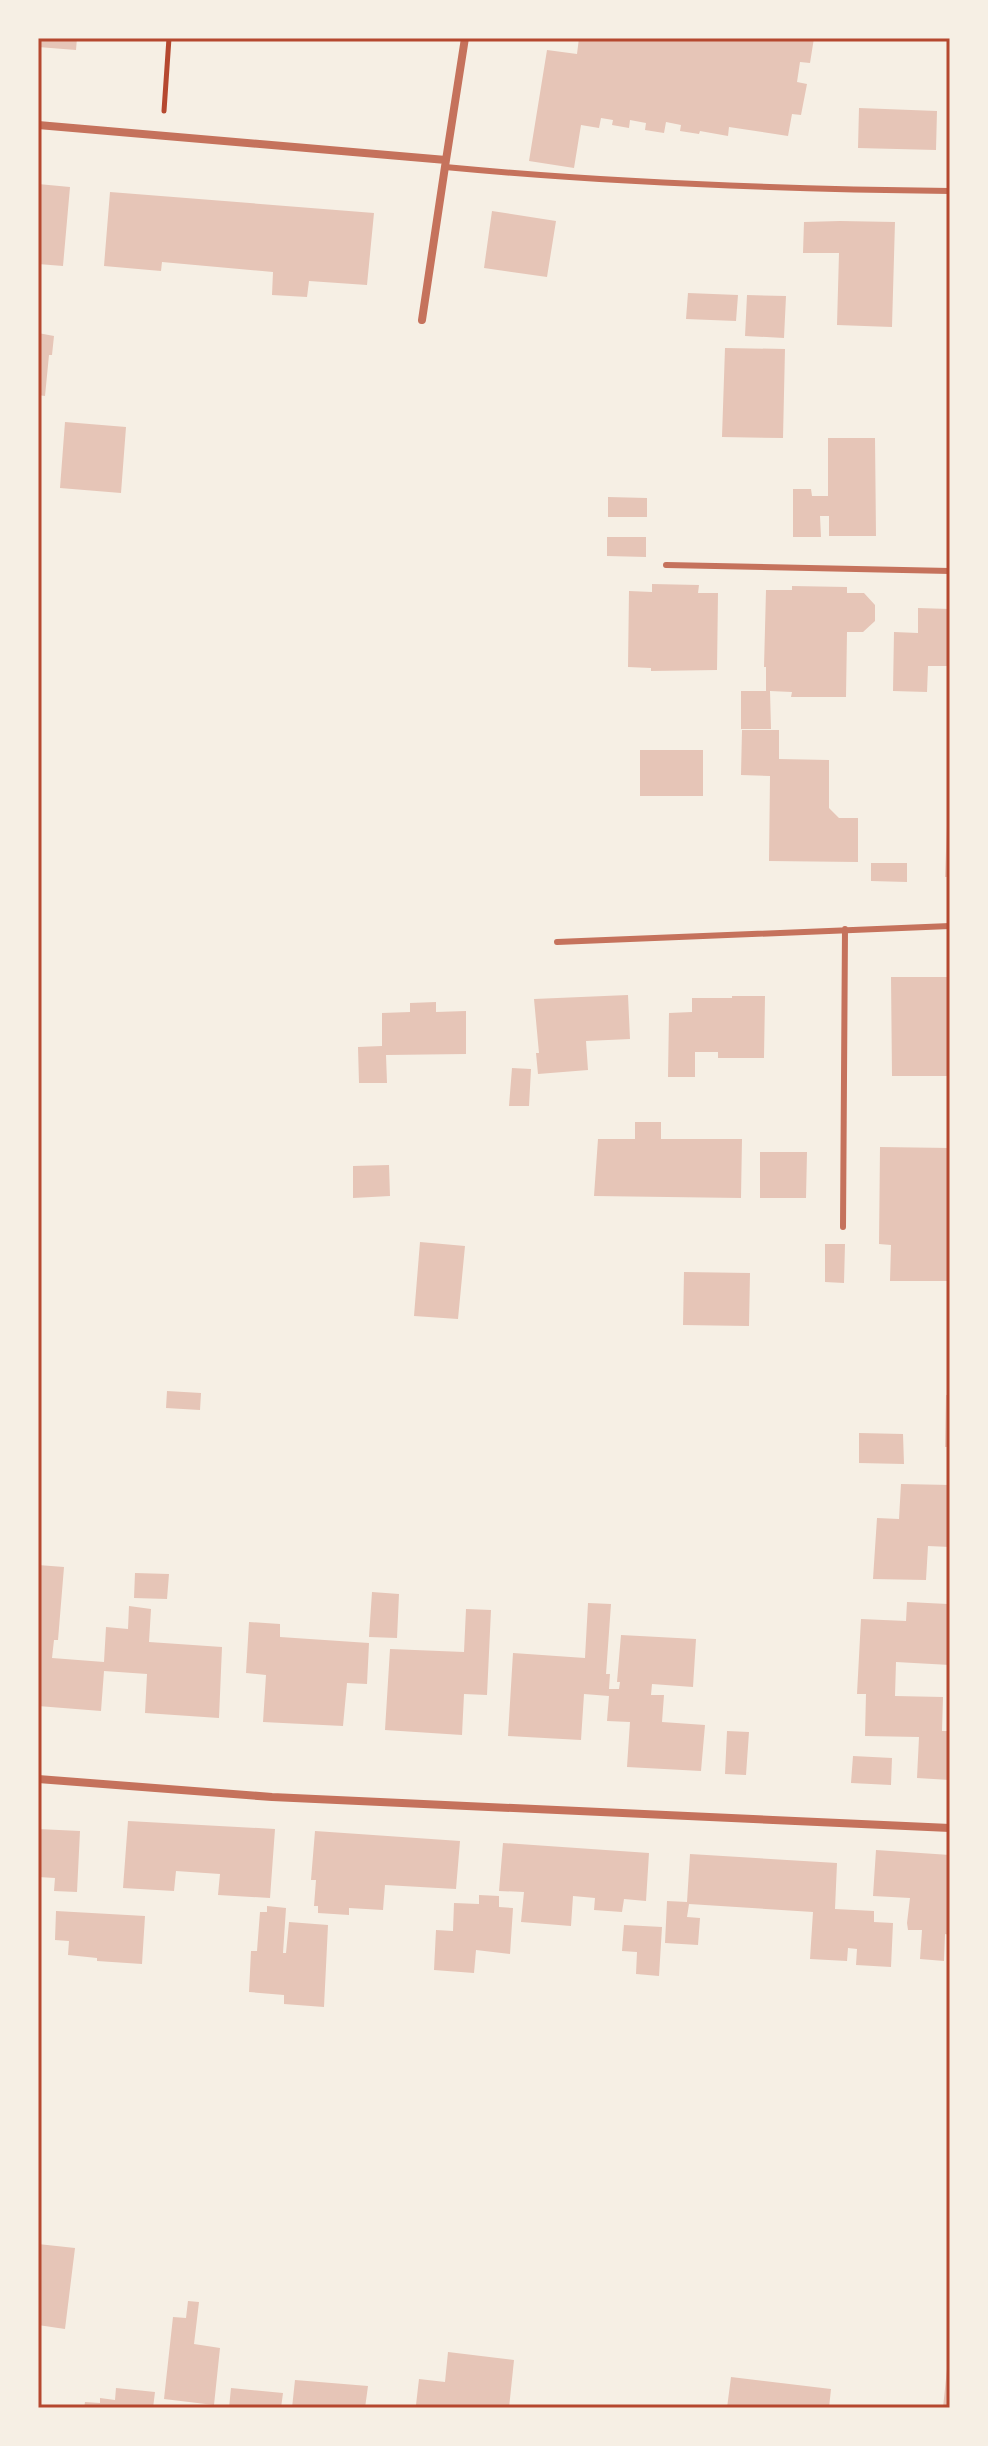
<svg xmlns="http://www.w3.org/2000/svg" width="988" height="2446" viewBox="0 0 988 2446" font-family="'Source Sans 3',sans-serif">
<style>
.building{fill:#e6c5b7}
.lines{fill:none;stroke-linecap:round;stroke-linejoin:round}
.path{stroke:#b5482f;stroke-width:5}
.service{stroke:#c5725c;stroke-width:6}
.minor{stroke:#c5725c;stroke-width:8}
.neatline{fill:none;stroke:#b5482f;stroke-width:3}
</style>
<rect width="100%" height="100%" fill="#f6efe4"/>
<!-- building -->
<path class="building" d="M38,38H77L76,50L38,47Z
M579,38H814L810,63L800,62L797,82L807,84L801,115L792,114L788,136L729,127L728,136L700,131L699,134L680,131L681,125L666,122L664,133L645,130L646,123L630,120L629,128L612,125L613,120L601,118L599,128L581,125L574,168L529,161L547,50L577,54Z
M859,108L937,111L936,150L858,148Z
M38,184L70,187L63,266L38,264Z
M110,192L374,213L367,285L309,281L307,297L272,295L273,272L162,262L161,271L104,266Z
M492,211L556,221L547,277L484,268Z
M840,221L895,222L892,327L837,325L839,253H803L804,222Z
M688,293L738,295L736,321L686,319Z
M747,295L786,296L784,338L745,336Z
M38,333L54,336L52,355H49L45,396L38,395Z
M725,348L785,349L783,438L722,437Z
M65,422L126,427L121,493L60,488Z
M828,438H875L876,536H829V516H820L821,537H793V489H811L812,496H828Z
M608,497L647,498V517H608Z
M607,537H646V557L607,556Z
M652,584L699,585L698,593H718L717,670L651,671V668L628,667L629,591L652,592Z
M792,586L847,587V593H864L875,605V621L863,632H847L846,697H791L792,692L770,691L771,729H741V691H766V667H764L766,590H792Z
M918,608L950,609V666H928L927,692L893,691L894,632L918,633Z
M742,730H779V759L829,760V808L839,818H858V862L769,861L770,776L741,775Z
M640,750H703V796H640Z
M947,826H950V877H945Z
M871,863H907V882L871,881Z
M891,977H950V1076H892Z
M628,995L630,1039L586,1041L588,1070L538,1074L536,1053H539L534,999Z
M732,996H765L764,1058H718V1052H695V1077H668L669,1013L692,1012V998H732Z
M436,1002V1012L466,1011V1054L386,1055L387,1083H359L358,1047L382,1046V1013L410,1012V1003Z
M512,1068L531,1069L529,1106H509Z
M635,1122H661V1139H742L741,1198L594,1196L598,1139H635Z
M880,1147L950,1148V1281H890L891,1245L879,1244Z
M760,1152H807L806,1198H760Z
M389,1165L390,1196L353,1198V1166Z
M420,1242L465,1246L458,1319L414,1316Z
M825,1244H845L844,1283L825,1282Z
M684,1272L750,1273L749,1326L683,1325Z
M167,1391L201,1393L200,1410L166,1408Z
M946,1395H950V1447H945Z
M859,1433L903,1434L904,1464L859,1463Z
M901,1484L950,1485V1547L928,1546L926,1580L873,1579L877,1518L899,1519Z
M38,1565L64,1567L58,1640H54L52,1658L104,1662L106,1627L128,1629L129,1606L151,1609L149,1642L222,1647L219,1718L145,1713L147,1674L104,1671L101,1711L38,1706Z
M135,1573L169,1574L167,1599L134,1598Z
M372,1592L399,1594L397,1638L369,1637Z
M907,1602L948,1604L950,1665L896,1662L895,1696L943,1697L942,1731H950V1780L917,1778L919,1737L865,1736L866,1694H857L861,1619L906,1621Z
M588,1603L611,1604L606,1674H610L609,1689H619L620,1682H617L621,1635L696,1639L693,1687L652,1684L651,1695H664L662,1722L705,1725L701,1771L627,1767L630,1722L607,1721L609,1696L584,1694L581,1740L508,1736L513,1653L585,1658Z
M466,1609L491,1610L487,1695L464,1694L462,1735L385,1730L390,1649L464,1652Z
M249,1622L280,1624V1637L369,1643L367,1684L347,1683L343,1726L263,1722L266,1675L246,1673Z
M727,1731L749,1732L746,1775L725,1774Z
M853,1756L892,1758L891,1785L851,1783Z
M128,1821L275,1829L270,1898L218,1895L220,1874L176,1871L174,1891L123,1888Z
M38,1829L80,1831L77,1892L54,1891L55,1878L38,1877Z
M315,1831L460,1841L456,1889L385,1885L383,1910L349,1908V1915L318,1913V1906H314L316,1880H311Z
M503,1843L649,1853L646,1901L624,1899L622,1912L594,1910L595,1898L573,1896L571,1926L521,1922L524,1892L499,1891Z
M876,1850L950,1855V1935L945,1934L944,1961L920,1959L922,1930H908L907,1923L910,1898L873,1896Z
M690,1854L837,1863L835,1909L874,1911V1922L893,1923L891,1967L856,1965L857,1949L848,1948L847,1961L810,1959L813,1912L689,1904L687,1917L700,1918L698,1945L665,1943L667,1901L687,1902Z
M479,1895L499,1896V1907L513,1908L510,1954L476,1950L474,1973L434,1970L436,1930L453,1931L454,1903L479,1904Z
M267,1906L286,1908L283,1953H286L289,1922L328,1925L324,2007L284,2004V1995L249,1992L251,1951H257L260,1912H267Z
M56,1911L145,1916L142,1964L97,1961V1958L68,1955L69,1941L55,1940Z
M624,1925L662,1927L659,1976L636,1974L637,1952L622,1951Z
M38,2244L75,2248L65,2329L38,2325Z
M188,2301L199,2302L194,2344L220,2348L214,2405L164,2399L173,2317L186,2318Z
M448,2352L514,2360L509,2408H413V2405H416L419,2379L445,2382Z
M948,2359H950V2408H943Z
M731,2377L831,2389L829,2408H727Z
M295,2380L368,2386L365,2408H292Z
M116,2388L155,2392L153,2408H84L85,2402L100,2403V2398L115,2400Z
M231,2388L283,2393L281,2408H229Z"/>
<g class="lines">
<!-- path -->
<path class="path" d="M164,111L169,38"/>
<!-- service -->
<path class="service" d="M445,167C613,183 781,189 950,191
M666,565L950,571
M557,942L950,926
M843,1227L845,929"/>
<!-- minor -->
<path class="minor" d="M38,125L446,160L465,38
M422,320L446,160
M38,1779L272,1797L950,1828"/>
</g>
<!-- border -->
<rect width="988" height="2446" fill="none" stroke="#f6efe4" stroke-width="80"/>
<rect x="40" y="40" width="908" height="2366" class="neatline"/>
</svg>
